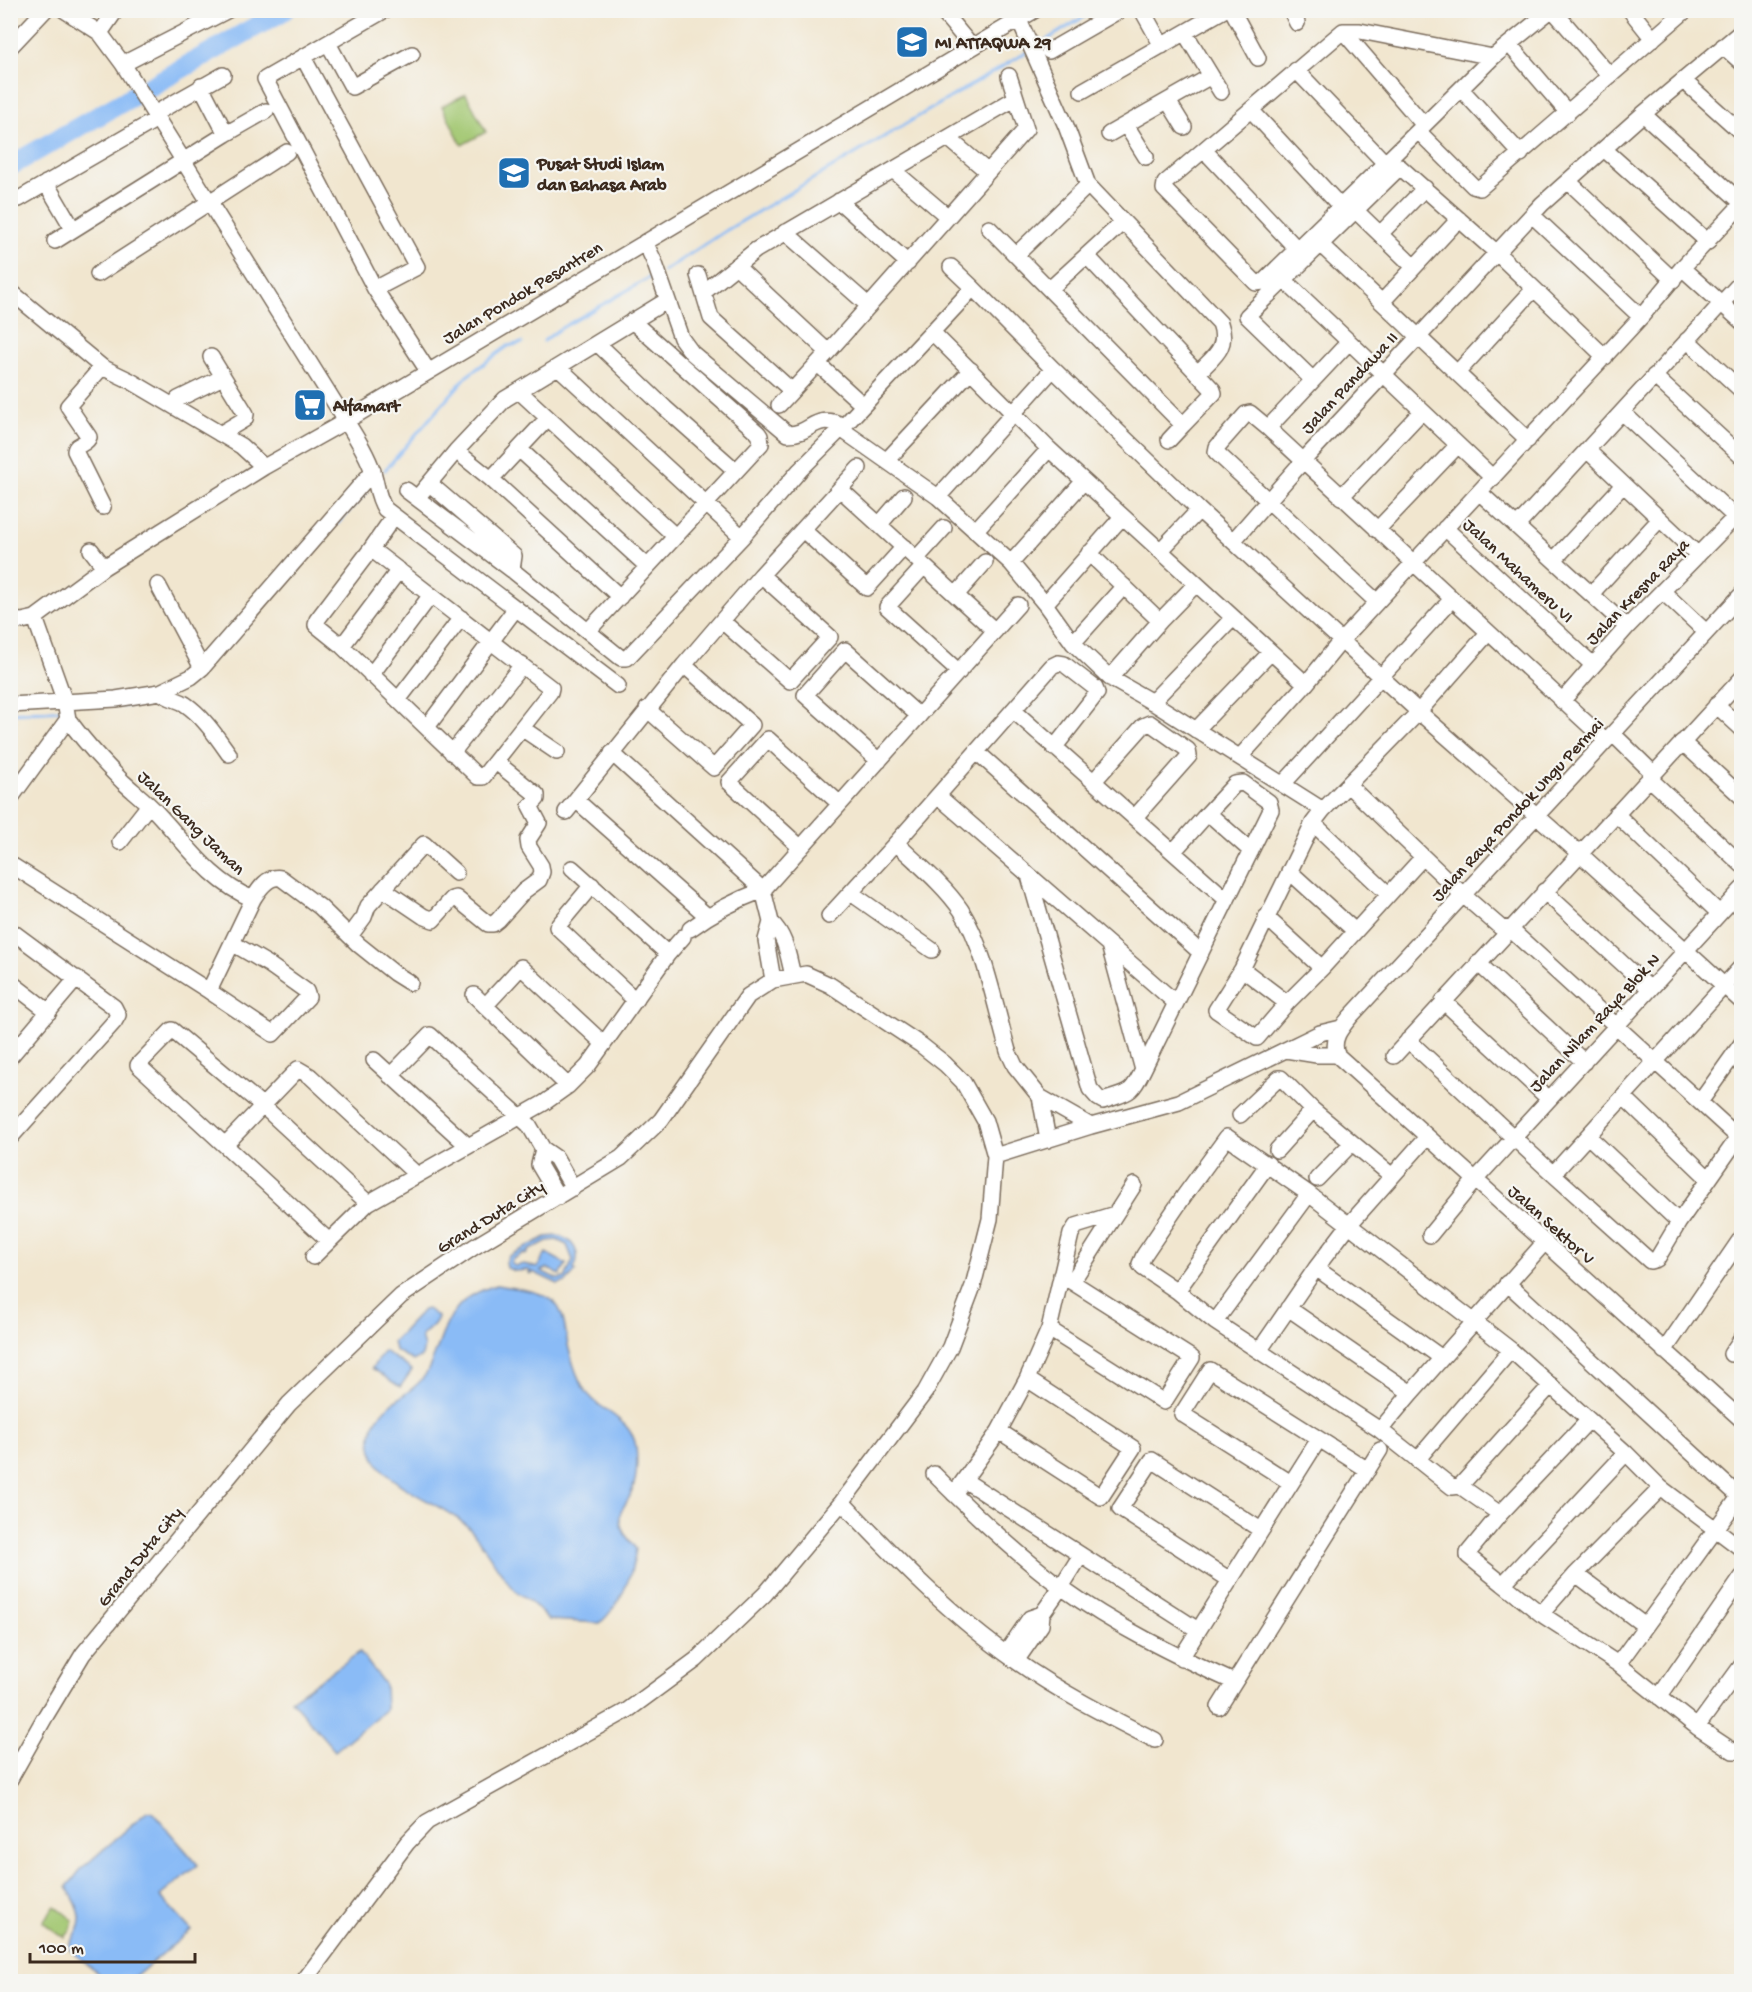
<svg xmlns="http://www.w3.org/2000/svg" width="1752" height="1992" viewBox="0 0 1752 1992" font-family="'Gochi Hand',sans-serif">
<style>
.green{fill:#a2c771;stroke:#6e7848;stroke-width:1.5}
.water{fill:#8abbf6;stroke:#62728a;stroke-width:1.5;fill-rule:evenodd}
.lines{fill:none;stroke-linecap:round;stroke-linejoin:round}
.stream{stroke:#8abbf6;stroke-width:3}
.river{stroke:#8abbf6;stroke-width:20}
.minor-casing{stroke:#7b6c5c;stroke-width:18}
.minor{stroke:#fff;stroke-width:15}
.labels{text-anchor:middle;stroke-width:4.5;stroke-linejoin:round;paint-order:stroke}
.poi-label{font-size:18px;font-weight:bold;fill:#3b2a1e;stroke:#f6f6f2;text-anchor:start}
.street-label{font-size:18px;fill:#3b2a1e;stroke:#f6f6f2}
</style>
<rect width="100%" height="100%" fill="#f6f6f2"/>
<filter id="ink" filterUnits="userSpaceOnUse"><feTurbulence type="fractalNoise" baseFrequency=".0167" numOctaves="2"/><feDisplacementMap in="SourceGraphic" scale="12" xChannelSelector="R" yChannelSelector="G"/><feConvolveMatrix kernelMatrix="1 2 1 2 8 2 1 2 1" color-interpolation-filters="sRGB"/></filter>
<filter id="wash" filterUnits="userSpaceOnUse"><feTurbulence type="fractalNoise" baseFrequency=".008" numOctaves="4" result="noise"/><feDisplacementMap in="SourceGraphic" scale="24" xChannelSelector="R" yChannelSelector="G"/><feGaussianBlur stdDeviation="1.35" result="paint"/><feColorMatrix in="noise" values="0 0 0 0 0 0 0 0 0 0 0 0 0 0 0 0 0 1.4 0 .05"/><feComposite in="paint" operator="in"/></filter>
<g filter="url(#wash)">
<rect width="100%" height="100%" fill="#f1e6cf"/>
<!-- green -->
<path class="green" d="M466,94L486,132L462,145L442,106Z
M55,1906L73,1920L71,1930L65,1937L60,1935L43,1922Z"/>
<!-- water -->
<path class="water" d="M557,1236C574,1239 582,1254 574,1269L576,1271L566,1282L558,1284L533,1272L532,1274L529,1273L530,1271L528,1270L515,1271L507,1268L506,1262L509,1256L546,1237ZM557,1240L567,1245L573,1260L565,1278L557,1279L541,1271L547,1268L560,1275L566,1264L546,1253L537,1268L524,1264L515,1266L511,1263L513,1259L524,1253L525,1255L528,1253V1251L547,1241Z
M497,1285C513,1288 541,1290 554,1302C566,1313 565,1338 570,1353C573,1364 577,1377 583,1387C596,1411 632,1417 636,1447C638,1464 637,1481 630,1496C626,1504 618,1512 620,1521C621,1531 630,1541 636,1549C632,1576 621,1604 600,1623L549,1620C541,1613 534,1604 526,1598C522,1595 518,1593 515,1590C497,1571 486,1546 469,1528C441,1499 355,1481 373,1427C381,1403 415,1394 427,1372C448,1329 444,1300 497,1285Z
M427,1309L438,1317C435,1327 427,1329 421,1337L424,1347L422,1356L413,1361L395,1350L393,1342L423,1310Z
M384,1351L412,1370L400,1387L372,1368Z
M360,1652L385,1685L386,1709L335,1751L291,1700Z
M147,1812H152L198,1865L160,1896L191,1930L130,1981H107L70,1950L69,1945C87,1920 81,1912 67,1887L81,1869Z"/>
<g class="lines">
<!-- stream -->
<path class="stream" d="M1035,47L1095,10
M664,271L722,233L1027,52
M544,341L558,330L654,275
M385,470L467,376L508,346L522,343
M337,524L366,492
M121,706L148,704L162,699
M10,713L61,710"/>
<!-- river -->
<path class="river" d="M10,166L285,10"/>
</g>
</g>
<g filter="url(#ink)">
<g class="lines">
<defs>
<path id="minor" d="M64,10L100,33
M116,10L100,33L123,64L346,421C356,437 367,454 373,472C377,484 377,497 385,509L618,686
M385,10L265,79L375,289L428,371
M941,10L972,47
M1142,10L1162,46
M1232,10L1258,58
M1291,10L1297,23
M1551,10L1493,57L1360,31H1343L1165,183L1164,189L1256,283L1263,282L1418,131L1473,186L1480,188L1686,10
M1553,10L1610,76
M1630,10L1653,39
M1343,31L1424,125
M1185,33L1221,92
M328,43L352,87L412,54
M1509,44L1568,113
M1723,46L1742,63
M10,47L45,10
M1049,51L1120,10
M303,57L417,267L375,289
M123,64L228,10
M1296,70L1386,164
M1684,81L1742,133
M201,86L226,134
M1461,89L1521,154
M1082,91L1224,10
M1168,101L1184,127
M1251,110L1341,207
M154,114L223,75
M1643,114L1742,203
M1126,125L1146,157
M1419,130L1493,57
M1109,134L1211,76
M948,138L988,172
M1604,149L1708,242
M1205,151L1297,249
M893,170L948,217
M1568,181L1673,280
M46,183L73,229
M1088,185L1220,323C1229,348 1214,356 1198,373
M19,199L157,119
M839,201L908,263
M1355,210L1414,267
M1532,215L1641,317
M989,228L1183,425L1214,393L1213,390L1087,256
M785,232L869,306
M1380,234L1425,188
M55,241L226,134L266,111
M645,242L654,261L681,338L692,353L788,434C813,434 813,412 844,426
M1320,244L1528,440
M1017,254L1088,185L1066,126L1019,20
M736,266L828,352
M951,267L973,288
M1682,268L1742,322
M98,274L287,152
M698,275L711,318L792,391L828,352L1026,129L1009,76
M1283,279L1493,478
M1050,289L1123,222
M10,291L102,367L129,380L241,446L264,467
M704,292L756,250L1016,98
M1382,302L1459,219
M932,332L1049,449L1306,684
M1687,340L1742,391
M597,343L665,408L735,470
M211,357L246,414L245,419L220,434
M818,364L863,405
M102,367L68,406L89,437C87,445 76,443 75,451L103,507
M558,367L742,537
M1457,373L1534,289
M1654,376L1742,457
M1313,380L1247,316L1400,167L1497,253L1605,357
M519,391L675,536
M178,399L223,377
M779,405L792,391
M1622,412L1735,517
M1268,428L1348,343
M841,429L938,497L1011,563L1045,604L1073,643L1110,678L1152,702L1323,810
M1169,440L1183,425
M519,449L647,566
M1587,450L1698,555
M456,451L491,479L620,597
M887,460L971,370
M491,479L548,418
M430,484L514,556L512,570
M840,489L995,631
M406,490L512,570L621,658H627L742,537L800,470L844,426L973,288L1053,369L1199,510L1419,712L1579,853L1742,1002
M1479,492L1627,627
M938,497L1053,369
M1341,497L1422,411
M417,498L456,451L505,399L661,304
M879,525L904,496
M1517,526L1742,281
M1445,528L1593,665
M803,530L867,588L904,547
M1377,530L1458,445
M975,531L1049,449
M1233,541L1302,462L1542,204L1643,114L1742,31
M371,549L551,688L550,692L483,777H478L342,646L316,625L317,620Z
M371,549L394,516
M91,550L104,567
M1161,550L1199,510
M1089,553L1160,621
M916,559L944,528
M1554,560L1623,485
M1011,563L1084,481
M924,566L887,607L959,672
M158,585L202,668
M1662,591L1706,632
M1591,594L1660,519
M956,595L985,562
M1377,602L1216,452L1217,447L1246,414L1250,413L1268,428L1606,741
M1045,604L1122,517
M10,620L22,621L35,618L104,567L264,467L346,421L1035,10
M722,621L790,681L830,637L761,575
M589,630L761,444L760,436L758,433L632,321
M1073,643L1124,586
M342,646L399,570
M371,675L431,595
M1110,678L1160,621L1196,584
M160,692C169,699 177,699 185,704C203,716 217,737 229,754
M398,700L461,618
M1562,701L1627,627L1742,510
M1152,702L1233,618
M10,705L116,699L160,692L191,677L202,668L373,471
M1716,705L1742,729
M647,709L714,768L752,725L684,665
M1013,710L1227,900
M68,719C84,742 103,762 123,782C134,792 147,802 157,813C187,845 211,882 253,899C259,889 268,875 281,878L320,907L359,945L394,973L410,983
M427,727L516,608
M523,729L557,752
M1196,730L1271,652
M1613,734L1653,773
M1682,742L1742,797
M977,752L1201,953
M452,753L522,665
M612,753L763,890L771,922L766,940L773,980
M1240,757L1306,684L1341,641L1641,317L1682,268L1742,204
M879,761L805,695L845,650L919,716
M1649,778L1742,865
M1094,781L1143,726L1150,723L1188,750L1189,756L1135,817
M1283,784L1452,599
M1348,785L1463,895L1500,927L1510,929L1738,1137
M938,796L1176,1003
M10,799L68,719L65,702L35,618
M576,800L707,916
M566,812L684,665L761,575L859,468
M1616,814L1719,913
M1313,823L1388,894
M120,842L149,805
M896,843C918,864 944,885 961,910C984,946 996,1009 1008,1051L1015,1066L1040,1097L1091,1126
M801,848L729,782L768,739L840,804
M1173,852L1208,813L1251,851
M10,864L209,991L253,899
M572,868L668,954
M1289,871L1355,931
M1029,876L1090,1089L1098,1098L1103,1101C1129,1092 1131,1095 1143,1070L1271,810L1269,802L1243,783L1235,784L1208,813
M592,885L557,927L635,1000
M383,889L423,916L433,920L452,899L456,898L488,924H493L498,920L524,891L539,880L542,872L541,866L529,847L528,840L539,823L530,806L537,799V795L496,762
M1544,891L1650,989
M851,893L932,950
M829,916L896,843L1052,666L1058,663L1064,664L1095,688L1097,693L1054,748
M1266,917L1322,968
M771,922C786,936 788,956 793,976
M690,929C713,912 736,900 763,890L1018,605
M10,930L114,1007L118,1015L114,1022L10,1138
M350,936L364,917L368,906L424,844L456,873
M1109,945L1143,1070
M1478,963L1584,1062
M1242,969L1216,1010L1257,1038L1287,1003L1322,968L1423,857
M10,982L49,1012
M209,991L273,1034L308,997L306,991L268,964L232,943
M474,995L568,1086
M1443,1001L1549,1099
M1287,1003L1242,969L1313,823L1323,810L1414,717L1488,633
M485,1006L521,967L604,1044
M1408,1040L1553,1174L1650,1261L1657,1259L1679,1222L1742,1132
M1286,1050L1317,1055H1337
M1337,1055C1331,1039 1341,1028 1351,1016L1742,594
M1337,1055L1742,1420
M1394,1056L1742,678
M10,1057L77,978
M374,1060L468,1146
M390,1076L430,1035L529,1125L543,1149L556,1158L573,1188
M1040,1097L1048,1140
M1624,1097L1709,1179
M1700,1102L1742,1043
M1240,1115L1279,1078H1281L1313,1110L1392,1176
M1588,1136L1679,1222
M1427,1137L1348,1226L1316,1268L1259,1351L1380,1430L1411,1393L1544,1243
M225,1145L298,1069L310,1076L417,1175
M543,1149L539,1165L558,1197
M1277,1150L1313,1110
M1553,1174L1742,966
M1317,1179L1352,1143
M1430,1235L1475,1180L1742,889
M329,1241L138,1065L172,1030L263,1106L368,1203
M313,1257L368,1203L544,1103L568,1086L588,1066L668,954L683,937
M1316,1268L1442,1358
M1072,1282L1134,1185
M1507,1283L1742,1499
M1177,1291L1268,1164
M1288,1308L1411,1393
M1215,1322L1309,1194
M1049,1329L1164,1402L1192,1358L1061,1275
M1259,1351L1215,1322L1177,1291L1143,1268L1140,1264L1144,1255L1184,1196L1227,1137L1309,1194L1511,1350L1626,1453L1661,1488L1742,1549
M1664,1351L1742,1237
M1731,1354L1742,1338
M1380,1430L1452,1487L1460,1486L1551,1385
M999,1431L1101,1497L1133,1448L1027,1379
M1626,1453L1503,1584L1541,1614L1618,1664L1697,1727L1733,1751H1738L1742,1749
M1417,1460L1511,1350
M934,1474C974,1514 1016,1554 1061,1587C1115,1626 1174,1655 1234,1682
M964,1480L1198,1630
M1291,1483L1182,1414L1210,1370L1368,1470
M1460,1486L1500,1514
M954,1494L999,1431L1027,1379L1049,1329L1071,1234L1076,1226L1115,1214
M842,1502C896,1559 951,1616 1016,1661C1060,1692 1107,1716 1155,1740
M1576,1574L1645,1626
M1230,1580L1120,1509L1152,1460L1261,1530
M1503,1584L1468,1556V1553L1500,1514L1589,1420
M1541,1614L1576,1574L1661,1488
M1006,1653L1030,1618L1042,1614
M1181,1658L1319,1439
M1016,1661L1041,1625L1042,1614L1061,1587L1081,1555
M1618,1664L1742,1493
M1659,1697L1742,1577
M1219,1707L1380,1450
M1697,1727L1742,1665
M10,1779L45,1717L83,1654L289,1404L401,1296L474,1247L621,1158L661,1120L748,996L773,980L806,974L830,985L921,1045L945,1064L963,1082L985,1121L995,1156L1091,1126L1179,1102L1320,1033L1341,1028
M303,1982L407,1843L427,1822L628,1710L696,1660L765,1594L842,1502L925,1392L950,1347L973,1286L990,1219L995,1156"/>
</defs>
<!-- minor casing -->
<use href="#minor" class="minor-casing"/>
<!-- minor -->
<use href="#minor" class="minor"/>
</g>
</g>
<!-- icons -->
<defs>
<symbol id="school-square" viewBox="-11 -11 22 22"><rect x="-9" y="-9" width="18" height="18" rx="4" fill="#1f6fb2" stroke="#f6f6f2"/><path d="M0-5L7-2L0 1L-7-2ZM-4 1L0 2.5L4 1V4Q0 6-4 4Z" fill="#fff"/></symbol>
<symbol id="university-square" viewBox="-11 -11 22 22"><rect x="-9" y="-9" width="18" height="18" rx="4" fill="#1f6fb2" stroke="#f6f6f2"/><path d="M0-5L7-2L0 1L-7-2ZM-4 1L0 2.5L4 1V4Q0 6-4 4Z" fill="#fff"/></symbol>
<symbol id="supermarket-square" viewBox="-11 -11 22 22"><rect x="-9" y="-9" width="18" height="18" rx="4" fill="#1f6fb2" stroke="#f6f6f2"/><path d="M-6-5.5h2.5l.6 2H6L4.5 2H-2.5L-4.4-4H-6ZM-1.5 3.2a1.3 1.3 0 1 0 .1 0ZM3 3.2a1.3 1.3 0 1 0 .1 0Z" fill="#fff"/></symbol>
</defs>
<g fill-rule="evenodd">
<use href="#school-square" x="893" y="23" width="38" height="38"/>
<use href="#university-square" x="495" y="154" width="38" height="38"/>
<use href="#supermarket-square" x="291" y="386" width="38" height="38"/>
</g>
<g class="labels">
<!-- poi labels -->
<g class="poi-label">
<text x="935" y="48">MI ATTAQWA 29</text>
<text x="537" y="169">Pusat Studi Islam<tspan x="537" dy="21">dan Bahasa Arab</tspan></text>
<text x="333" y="411">Alfamart</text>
</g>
<!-- street labels -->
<g class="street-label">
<text transform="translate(522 292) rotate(-31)" y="6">Jalan Pondok Pesantren</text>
<text transform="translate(1349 382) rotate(-47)" y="6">Jalan Pandawa II</text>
<text transform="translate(1519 570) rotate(43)" y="6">Jalan Mahameru VI</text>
<text transform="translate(1637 591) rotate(-46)" y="6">Jalan Kresna Raya</text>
<text transform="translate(1517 809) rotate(-47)" y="6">Jalan Raya Pondok Ungu Permai</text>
<text transform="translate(192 822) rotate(44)" y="6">Jalan Gang Jaman</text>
<text transform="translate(1594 1022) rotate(-47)" y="6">Jalan Nilam Raya Blok N</text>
<text transform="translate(490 1216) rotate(-32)" y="6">Grand Duta City</text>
<text transform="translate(1552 1224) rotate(42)" y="6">Jalan Sektor V</text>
<text transform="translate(139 1556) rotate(-51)" y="6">Grand Duta City</text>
</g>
</g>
<!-- margin -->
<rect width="1752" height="1992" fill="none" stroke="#f6f6f2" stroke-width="36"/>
<!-- scale -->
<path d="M30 1953v9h165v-9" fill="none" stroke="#3b2a1e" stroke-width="3"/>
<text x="39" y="1953" font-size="18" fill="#3b2a1e" stroke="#f6f6f2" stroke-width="4.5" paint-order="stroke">100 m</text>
</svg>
